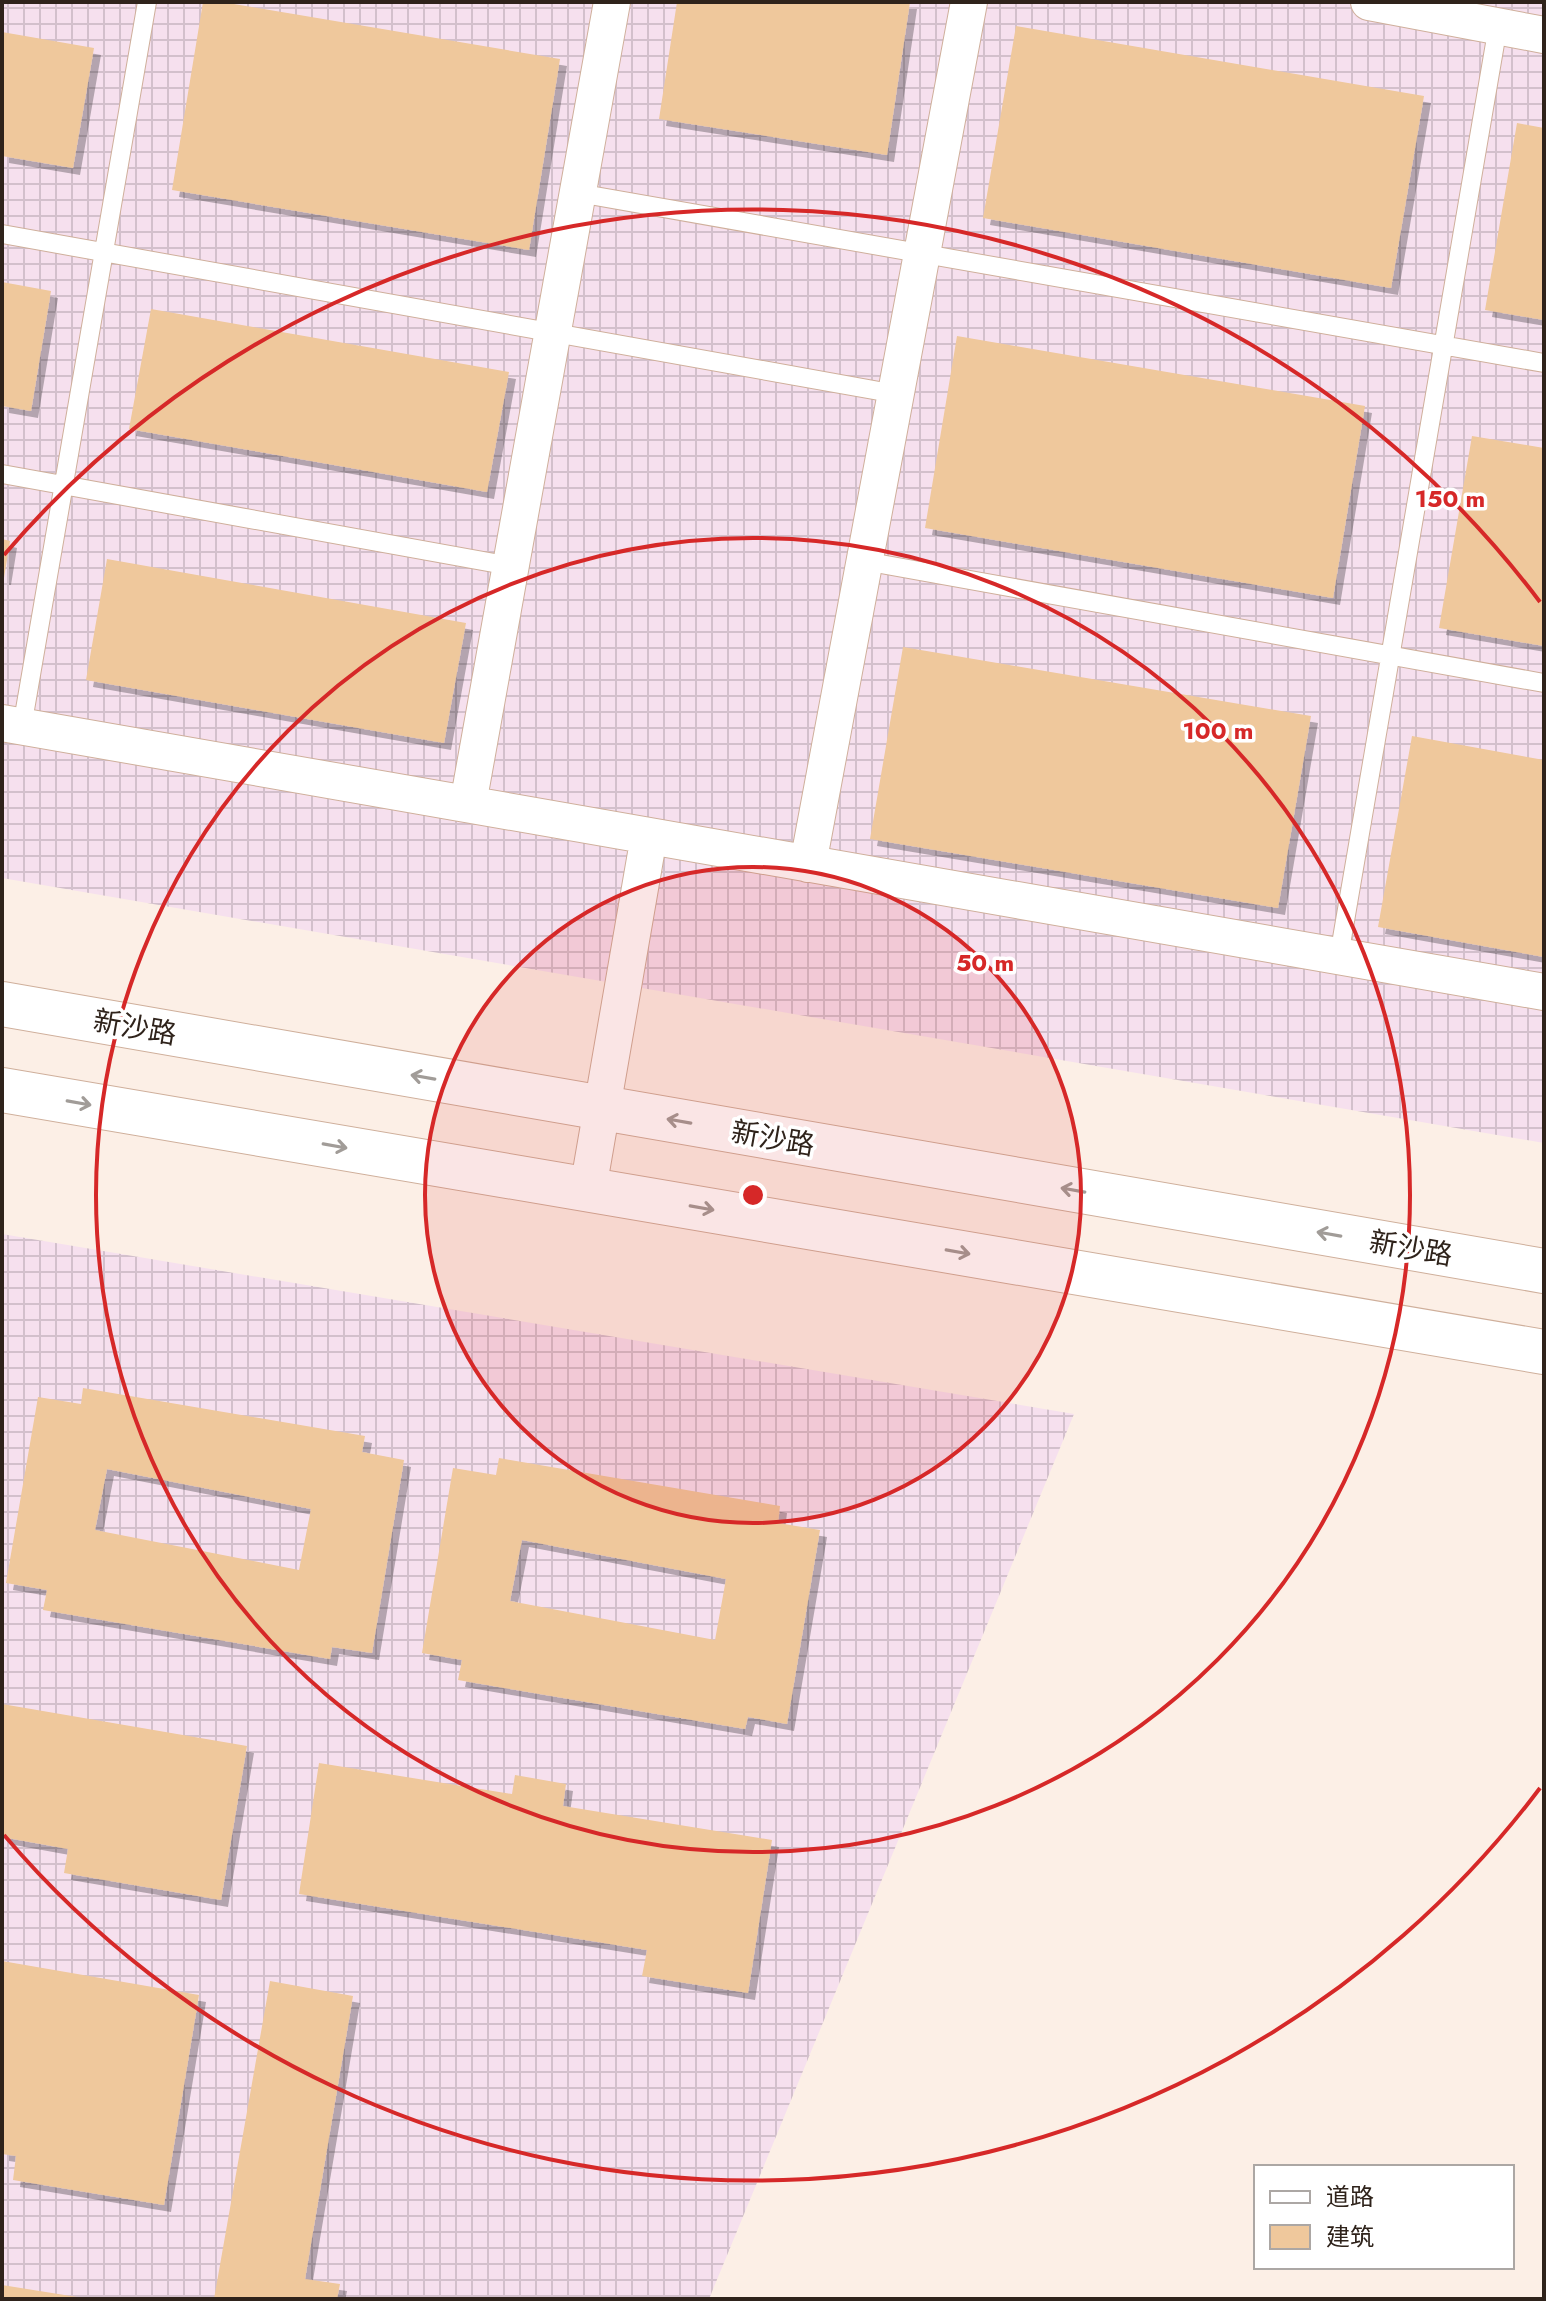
<svg xmlns="http://www.w3.org/2000/svg" width="1546" height="2301" viewBox="0 0 1546 2301" font-family="Jost,'Noto Sans SC',sans-serif">
<style>
.industrial{fill:url(#industrial-grid)}
.building{fill:#efc89c;fill-rule:evenodd;filter:url(#shadow)}
.lines{fill:none;stroke-linecap:round;stroke-linejoin:round}
.lane-casing{stroke:#cfaf9b;stroke-width:20}
.street-casing{stroke:#cfaf9b;stroke-width:38}
.secondary-casing{stroke:#cfaf9b;stroke-width:46}
.lane{stroke:#fff;stroke-width:18}
.street{stroke:#fff;stroke-width:36}
.secondary{stroke:#fff;stroke-width:44}
.oneway{stroke:#a19c98}
.ring{fill:none;stroke:#d62828;stroke-width:4}
.labels{text-anchor:middle;stroke-width:7;stroke-linejoin:round;paint-order:stroke}
.street-label{font-size:28px;fill:#2f231b;stroke:#fff}
.centre{fill:#d62828;stroke:#fff;stroke-width:4}
.ring-label{font-size:24px;text-anchor:middle;font-weight:bold;fill:#d62828;stroke:#fff;stroke-width:7;stroke-linejoin:round;paint-order:stroke}
</style>
<defs>
<pattern id="industrial-grid" width="8" height="8" patternUnits="userSpaceOnUse" patternTransform="scale(2)"><rect width="8" height="8" fill="#f6e0ee"/><path d="M0 4h8M4 0v8" fill="none" stroke="#d3c0cc"/></pattern>
<filter id="shadow"><feDropShadow dx="7" dy="7" stdDeviation="0" flood-color="#0004"/></filter>
</defs>
<rect width="100%" height="100%" fill="#fcefe6"/>
<!-- industrial -->
<path class="industrial" d="M2,2H1544V1143L2,878Z
M2,1234L1074,1414L709,2299H2Z"/>
<!-- building -->
<path class="building" d="M203,2H222L560,59L529,250L172,190Z
M677,2H910L887,155L659,119Z
M1016,26L1424,96L1391,288L983,218Z
M2,32L94,48L73,168L2,156Z
M1517,123L1544,128V320L1485,310Z
M2,282L51,291L31,411L2,406Z
M151,309L509,372L487,492L129,429Z
M957,336L1365,406L1333,598L925,528Z
M1472,436L1544,448V646L1439,628Z
M2,539L10,541L4,578H2Z
M107,559L466,623L444,743L86,680Z
M903,647L1311,716L1278,908L870,839Z
M1412,736L1544,760V957L1378,927Z
M83,1388L365,1436L362,1452L404,1460L372,1653L332,1647L330,1659L43,1610L47,1590L6,1583L38,1397L81,1404ZM107,1469L311,1509L299,1570L95,1530Z
M499,1458L780,1506L778,1523L820,1530L787,1724L748,1717L745,1729L458,1680L462,1660L422,1653L453,1468L496,1475ZM522,1540L726,1579L715,1640L510,1601Z
M2,1704L247,1746L221,1900L64,1873L68,1849L2,1837Z
M319,1763L512,1794L515,1775L566,1784L563,1806L772,1840L748,1993L642,1976L647,1950L299,1894Z
M2,1961L199,1995L164,2205L13,2180L16,2156L2,2154Z
M270,1981L353,1996L305,2279L340,2284L337,2299H214Z
M2,2285L77,2297V2299H2Z"/>
<g class="lines">
<defs>
<path id="lane" d="M578,193L1544,363
M2,234L896,394
M2,474L510,566
M864,561L1544,683
M22,727L147,2
M1339,956L1498,26"/>
<path id="street" d="M1369,2L1544,35
M2,723L1544,992
M468,804L612,2
M808,864L969,2
M588,1189L649,836"/>
<path id="secondary" d="M2,1004L1544,1271
M2,1090L1544,1352"/>
</defs>
<!-- lane casing -->
<use href="#lane" class="lane-casing"/>
<!-- street casing -->
<use href="#street" class="street-casing"/>
<!-- secondary casing -->
<use href="#secondary" class="secondary-casing"/>
<!-- lane -->
<use href="#lane" class="lane"/>
<!-- street -->
<use href="#street" class="street"/>
<!-- secondary -->
<use href="#secondary" class="secondary"/>
</g>
<!-- one-way arrows -->
<defs><path id="oneway-shaft" d="M-6 0H5M1.5-3L5.5 0L1.5 3" fill="none" stroke-width="1.6" stroke-linecap="round" stroke-linejoin="round" transform="scale(2)"/></defs>
<g class="oneway">
<use href="#oneway-shaft" transform="translate(423 1077) rotate(-170)"/>
<use href="#oneway-shaft" transform="translate(79 1103) rotate(10)"/>
<use href="#oneway-shaft" transform="translate(679 1121) rotate(-170)"/>
<use href="#oneway-shaft" transform="translate(335 1146) rotate(10)"/>
<use href="#oneway-shaft" transform="translate(1073 1190) rotate(-170)"/>
<use href="#oneway-shaft" transform="translate(702 1208) rotate(10)"/>
<use href="#oneway-shaft" transform="translate(1329 1234) rotate(-170)"/>
<use href="#oneway-shaft" transform="translate(958 1252) rotate(10)"/>
</g>
<!-- distance rings -->
<circle cx="753" cy="1195" r="328" fill="#d62828" fill-opacity=".12"/>
<g class="ring">
<circle cx="753" cy="1195" r="328"/>
<circle cx="753" cy="1195" r="657"/>
<path d="M1540 1788A985 985 0 0 1 4 1835M4 555A985 985 0 0 1 1540 602"/>
</g>
<g class="labels">
<!-- street labels -->
<g class="street-label">
<text transform="translate(135 1027) rotate(10)" y="10">新沙路</text>
<text transform="translate(773 1138) rotate(10)" y="10">新沙路</text>
<text transform="translate(1411 1248) rotate(10)" y="10">新沙路</text>
</g>
</g>
<circle cx="753" cy="1195" r="12" class="centre"/>
<g class="ring-label">
<text x="1450" y="507">150 m</text>
<text x="1218" y="739">100 m</text>
<text x="985" y="971">50 m</text>
</g>
<!-- border -->
<rect width="1546" height="2301" fill="none" stroke="#2f231b" stroke-width="8"/>
<!-- legend -->
<rect x="1254" y="2165" width="260" height="104" fill="#ffffff" stroke="#aca7a4" stroke-width="2"/>
<rect x="1270" y="2191" width="40" height="12" fill="#ffffff" stroke="#aca7a4" stroke-width="2"/>
<text x="1326" y="2205" font-size="24" fill="#2f231b">道路</text>
<rect x="1270" y="2225" width="40" height="24" fill="#efc89c" stroke="#aca7a4" stroke-width="2"/>
<text x="1326" y="2245" font-size="24" fill="#2f231b">建筑</text>
</svg>
